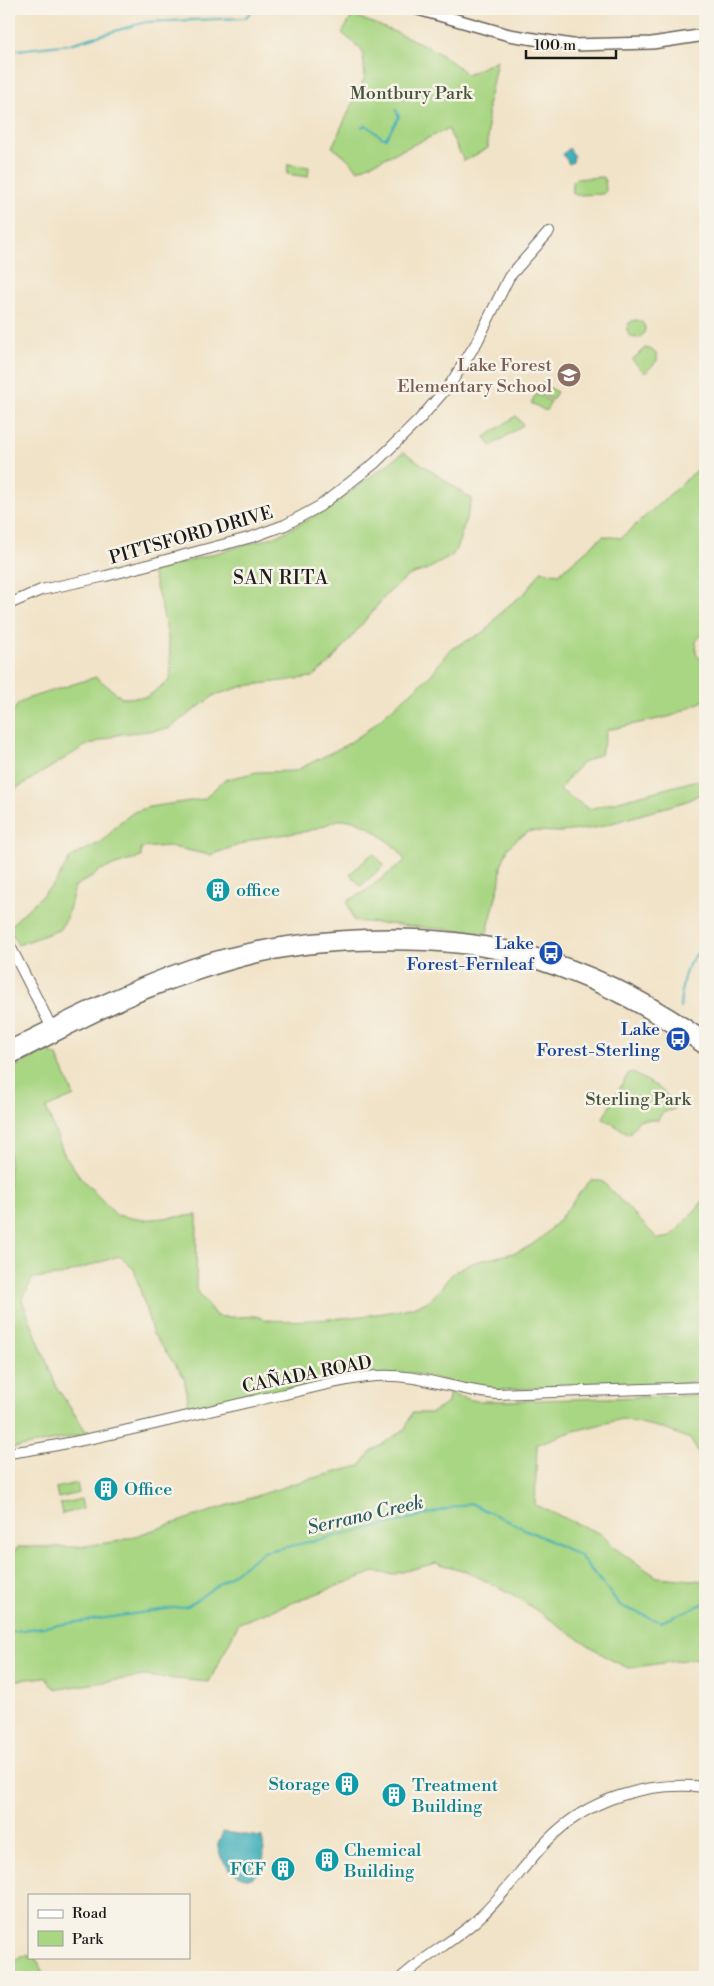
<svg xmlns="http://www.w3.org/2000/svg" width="714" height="1986" viewBox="0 0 714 1986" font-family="'Libre Bodoni',serif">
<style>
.green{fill:#a9d683;stroke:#627950}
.water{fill:#3eaeba;stroke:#2d656b}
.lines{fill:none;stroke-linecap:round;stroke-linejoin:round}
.stream{stroke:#3eaeba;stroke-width:2}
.secondary-casing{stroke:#676258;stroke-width:12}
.primary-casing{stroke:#676258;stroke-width:14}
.secondary{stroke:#fff;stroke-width:10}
.primary{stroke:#fff;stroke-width:11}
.labels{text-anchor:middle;stroke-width:5;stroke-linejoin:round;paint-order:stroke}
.park-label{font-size:18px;fill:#46543b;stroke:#f7f3e8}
.education-label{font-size:18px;fill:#785e54;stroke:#f7f3e8;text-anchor:end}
.street-label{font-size:18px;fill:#1c1c1c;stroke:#f7f3e8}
.culture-label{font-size:18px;fill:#0d838f;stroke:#f7f3e8;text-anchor:start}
.transit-label{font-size:18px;fill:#164399;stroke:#f7f3e8;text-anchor:end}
.neighbourhood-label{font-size:19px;letter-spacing:1px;fill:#1c1c1c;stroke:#f7f3e8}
.water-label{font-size:19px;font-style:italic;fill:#2b5e63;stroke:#f7f3e8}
</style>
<rect width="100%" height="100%" fill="#f7f3e8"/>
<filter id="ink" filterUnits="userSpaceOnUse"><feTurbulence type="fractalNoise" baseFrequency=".02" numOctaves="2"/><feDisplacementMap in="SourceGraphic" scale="10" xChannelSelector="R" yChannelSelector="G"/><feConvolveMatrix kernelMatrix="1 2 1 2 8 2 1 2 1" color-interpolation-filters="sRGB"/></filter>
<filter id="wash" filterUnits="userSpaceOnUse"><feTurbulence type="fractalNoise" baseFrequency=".0096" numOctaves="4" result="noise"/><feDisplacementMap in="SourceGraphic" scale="20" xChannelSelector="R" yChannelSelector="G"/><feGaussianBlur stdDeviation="1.12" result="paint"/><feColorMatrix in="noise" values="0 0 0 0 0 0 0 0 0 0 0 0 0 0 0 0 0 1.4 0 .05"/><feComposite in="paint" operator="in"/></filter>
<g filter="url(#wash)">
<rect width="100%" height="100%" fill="#f1e3c8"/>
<!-- green -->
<path class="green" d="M353,15C392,32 436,44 467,75L497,60L488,105V148L464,161L448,129L358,170L347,158L332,147L365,77L363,51L342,33Z
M288,164L309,167L308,177L287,174Z
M602,177L605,179L606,191L603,194L576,195L573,193L572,182L575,179Z
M627 329a9 9 0 1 1 18 0a9 9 0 1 1-18 0Z
M645,348L652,350L657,355V361L645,373L632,360Z
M542,383L557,392L552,400L537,392Z
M536,394L551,402L546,411L531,403Z
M516,416L523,425L491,446L485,437Z
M404,452L472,499L458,545L452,556L428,569L408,576L386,595L330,663L312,677L244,686L215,695L168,729L120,734L85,746L17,788L9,798V718L18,704L26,699L96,677L122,698L147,697L170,680C173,644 161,606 152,571L277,536L323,512Z
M705,463V632L696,641V654L705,663V700L672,716L607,730L601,754C581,761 572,772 560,790L589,809L705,778L704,792L687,801L595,828L562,832L530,831L518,838L508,848L501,866L500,881L487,933L354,921L347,901L363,893L405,861L399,851L384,838L369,827L354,820H338L309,831L259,838L210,855L168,846L141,848V857L100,870L94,876L75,886L67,918L59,930L18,945L9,927L55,883L71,857L103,841L119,823L134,812L149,807L204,799L224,780L257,772L295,771L346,745L364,733L431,675L449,650L486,631L502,611L526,592L541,571L559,574L603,536L621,538Z
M373,853L384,865L361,886L350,874Z
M46,1051L57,1056L74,1096L46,1108L64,1154L81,1178L116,1215L142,1220L197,1215L196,1289L216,1316C229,1318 240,1317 254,1316C259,1316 263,1320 268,1320C299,1323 399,1316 426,1302C440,1295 446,1275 461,1268C479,1258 500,1258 519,1251C550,1240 569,1203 591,1180H601L658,1239L671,1237L705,1199V1378L679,1385L485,1390L410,1373L190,1411L184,1377L153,1334L134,1269L119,1256L59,1276L33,1278L22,1300L57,1388L88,1434L9,1449V1070Z
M631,1072L658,1087L677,1105L674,1109L662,1113L658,1120H639L629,1134L603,1118L628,1074Z
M449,1394L476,1401H508L705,1395V1464L690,1439L662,1428L622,1419L574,1431L537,1444L535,1505L603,1535L613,1547L657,1577L705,1581V1657L628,1668L608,1658L512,1594L466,1571L436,1563L394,1574L374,1572L239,1623L209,1682L144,1676L59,1689L53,1687L45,1677L9,1681V1558L18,1547H79L120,1541L302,1481L360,1466L372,1451L405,1429L412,1413H431L448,1403Z
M77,1483L79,1493L58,1498L56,1488Z
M81,1499L83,1509L62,1514L60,1504Z
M29,1954V1957H35L45,1977H9V1963Z"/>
<!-- water -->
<path class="water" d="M569,148L574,155L573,162L569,164L563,154Z
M223,1832L262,1837C265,1853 266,1867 252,1878C237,1881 216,1859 218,1843C219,1840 222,1835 223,1832Z"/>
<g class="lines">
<!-- stream -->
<path class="stream" d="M9,51L70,44L146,22L245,18L254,9
M362,127L366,125L383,138H386L399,117L396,110
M680,1008C682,985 682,970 698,952
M9,1632L188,1606L263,1552L390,1524L470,1503L579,1555L621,1606L661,1622L705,1603"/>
</g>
</g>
<g filter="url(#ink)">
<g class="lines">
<defs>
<path id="secondary" d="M9,604L41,590L106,576L252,537L285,525L320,506L375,463L419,420L451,383L477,342L509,277L549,232
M9,944L54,1032
M9,1453C100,1440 190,1414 280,1395C312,1388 345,1378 377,1376C418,1373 456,1391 497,1394L705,1387
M402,1977C426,1955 456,1940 480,1917C505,1894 524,1865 548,1840C588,1798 649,1781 705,1787"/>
<path id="primary" d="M418,9L509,35L572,45L652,43L705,35
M9,1047C69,1017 127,987 191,965C240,948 288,941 339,937C479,926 591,957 705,1038
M9,1059C54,1037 98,1012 145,993C181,979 219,966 256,957C331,940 449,938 523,959C589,978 649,1009 705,1049"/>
</defs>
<!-- secondary casing -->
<use href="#secondary" class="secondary-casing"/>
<!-- primary casing -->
<use href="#primary" class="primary-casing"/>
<!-- secondary -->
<use href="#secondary" class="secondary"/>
<!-- primary -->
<use href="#primary" class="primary"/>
</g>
</g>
<!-- icons -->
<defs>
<symbol id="school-disc" viewBox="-11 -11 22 22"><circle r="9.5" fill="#8d6e63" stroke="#f7f3e8"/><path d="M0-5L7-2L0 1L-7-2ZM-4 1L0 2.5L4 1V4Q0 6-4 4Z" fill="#fff"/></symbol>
<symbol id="building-disc" viewBox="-11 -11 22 22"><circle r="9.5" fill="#0f9aa8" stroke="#f7f3e8"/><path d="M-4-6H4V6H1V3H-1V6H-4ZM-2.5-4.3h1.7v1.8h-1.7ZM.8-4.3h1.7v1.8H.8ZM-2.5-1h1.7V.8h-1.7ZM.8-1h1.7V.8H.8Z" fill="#fff"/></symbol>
<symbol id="bus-disc" viewBox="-11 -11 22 22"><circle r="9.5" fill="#1a4fb4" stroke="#f7f3e8"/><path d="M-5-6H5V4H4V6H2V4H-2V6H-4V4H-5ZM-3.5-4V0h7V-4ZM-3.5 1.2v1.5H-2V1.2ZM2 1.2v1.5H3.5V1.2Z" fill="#fff"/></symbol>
</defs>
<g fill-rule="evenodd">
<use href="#school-disc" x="555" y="361" width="28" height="28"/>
<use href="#building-disc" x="204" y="876" width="28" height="28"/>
<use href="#bus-disc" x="537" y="939" width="28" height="28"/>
<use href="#bus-disc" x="664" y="1025" width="28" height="28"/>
<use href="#building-disc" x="92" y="1475" width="28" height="28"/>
<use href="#building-disc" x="333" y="1770" width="28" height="28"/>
<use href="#building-disc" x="380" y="1781" width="28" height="28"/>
<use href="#building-disc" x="313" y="1846" width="28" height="28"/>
<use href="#building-disc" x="269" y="1855" width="28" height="28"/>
</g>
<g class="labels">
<!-- park labels -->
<g class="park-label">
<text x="411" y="99">Montbury Park</text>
<text x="638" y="1105">Sterling Park</text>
</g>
<!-- education labels -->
<g class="education-label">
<text x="552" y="371">Lake Forest<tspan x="552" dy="21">Elementary School</tspan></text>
</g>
<!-- street labels -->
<g class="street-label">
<text transform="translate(191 535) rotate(-16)" y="6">PITTSFORD DRIVE</text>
<text transform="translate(307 1374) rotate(-11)" y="6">CAÑADA ROAD</text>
</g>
<!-- culture labels -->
<g class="culture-label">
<text x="236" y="896">office</text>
<text x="124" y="1495">Office</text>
<text x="330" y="1790" text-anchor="end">Storage</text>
<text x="412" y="1791">Treatment<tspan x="412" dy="21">Building</tspan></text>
<text x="344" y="1856">Chemical<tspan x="344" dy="21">Building</tspan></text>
<text x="266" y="1875" text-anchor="end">FCF</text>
</g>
<!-- transit labels -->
<g class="transit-label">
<text x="534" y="949">Lake<tspan x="534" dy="21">Forest-Fernleaf</tspan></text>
<text x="660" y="1035">Lake<tspan x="660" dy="21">Forest-Sterling</tspan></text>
</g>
<!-- neighbourhood labels -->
<g class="neighbourhood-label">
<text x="281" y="584">SAN RITA</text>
</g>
<!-- water labels -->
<g class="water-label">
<text transform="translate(365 1514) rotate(-13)" y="7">Serrano Creek</text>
</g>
</g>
<!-- margin -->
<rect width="714" height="1986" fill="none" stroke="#f7f3e8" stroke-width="30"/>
<!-- legend -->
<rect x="28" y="1894" width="162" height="65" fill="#f7f3e8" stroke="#9f9d96"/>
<rect x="38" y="1910" width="25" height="8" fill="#ffffff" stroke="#9f9d96"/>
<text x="72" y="1918" font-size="15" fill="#1c1c1c">Road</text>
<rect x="38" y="1931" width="25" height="15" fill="#a9d683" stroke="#9f9d96"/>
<text x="72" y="1944" font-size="15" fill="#1c1c1c">Park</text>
<!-- scale -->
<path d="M526 50v8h90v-8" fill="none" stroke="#1c1c1c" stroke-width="2.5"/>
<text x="534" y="50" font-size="15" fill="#1c1c1c" stroke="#f7f3e8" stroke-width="4" paint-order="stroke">100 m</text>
</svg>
